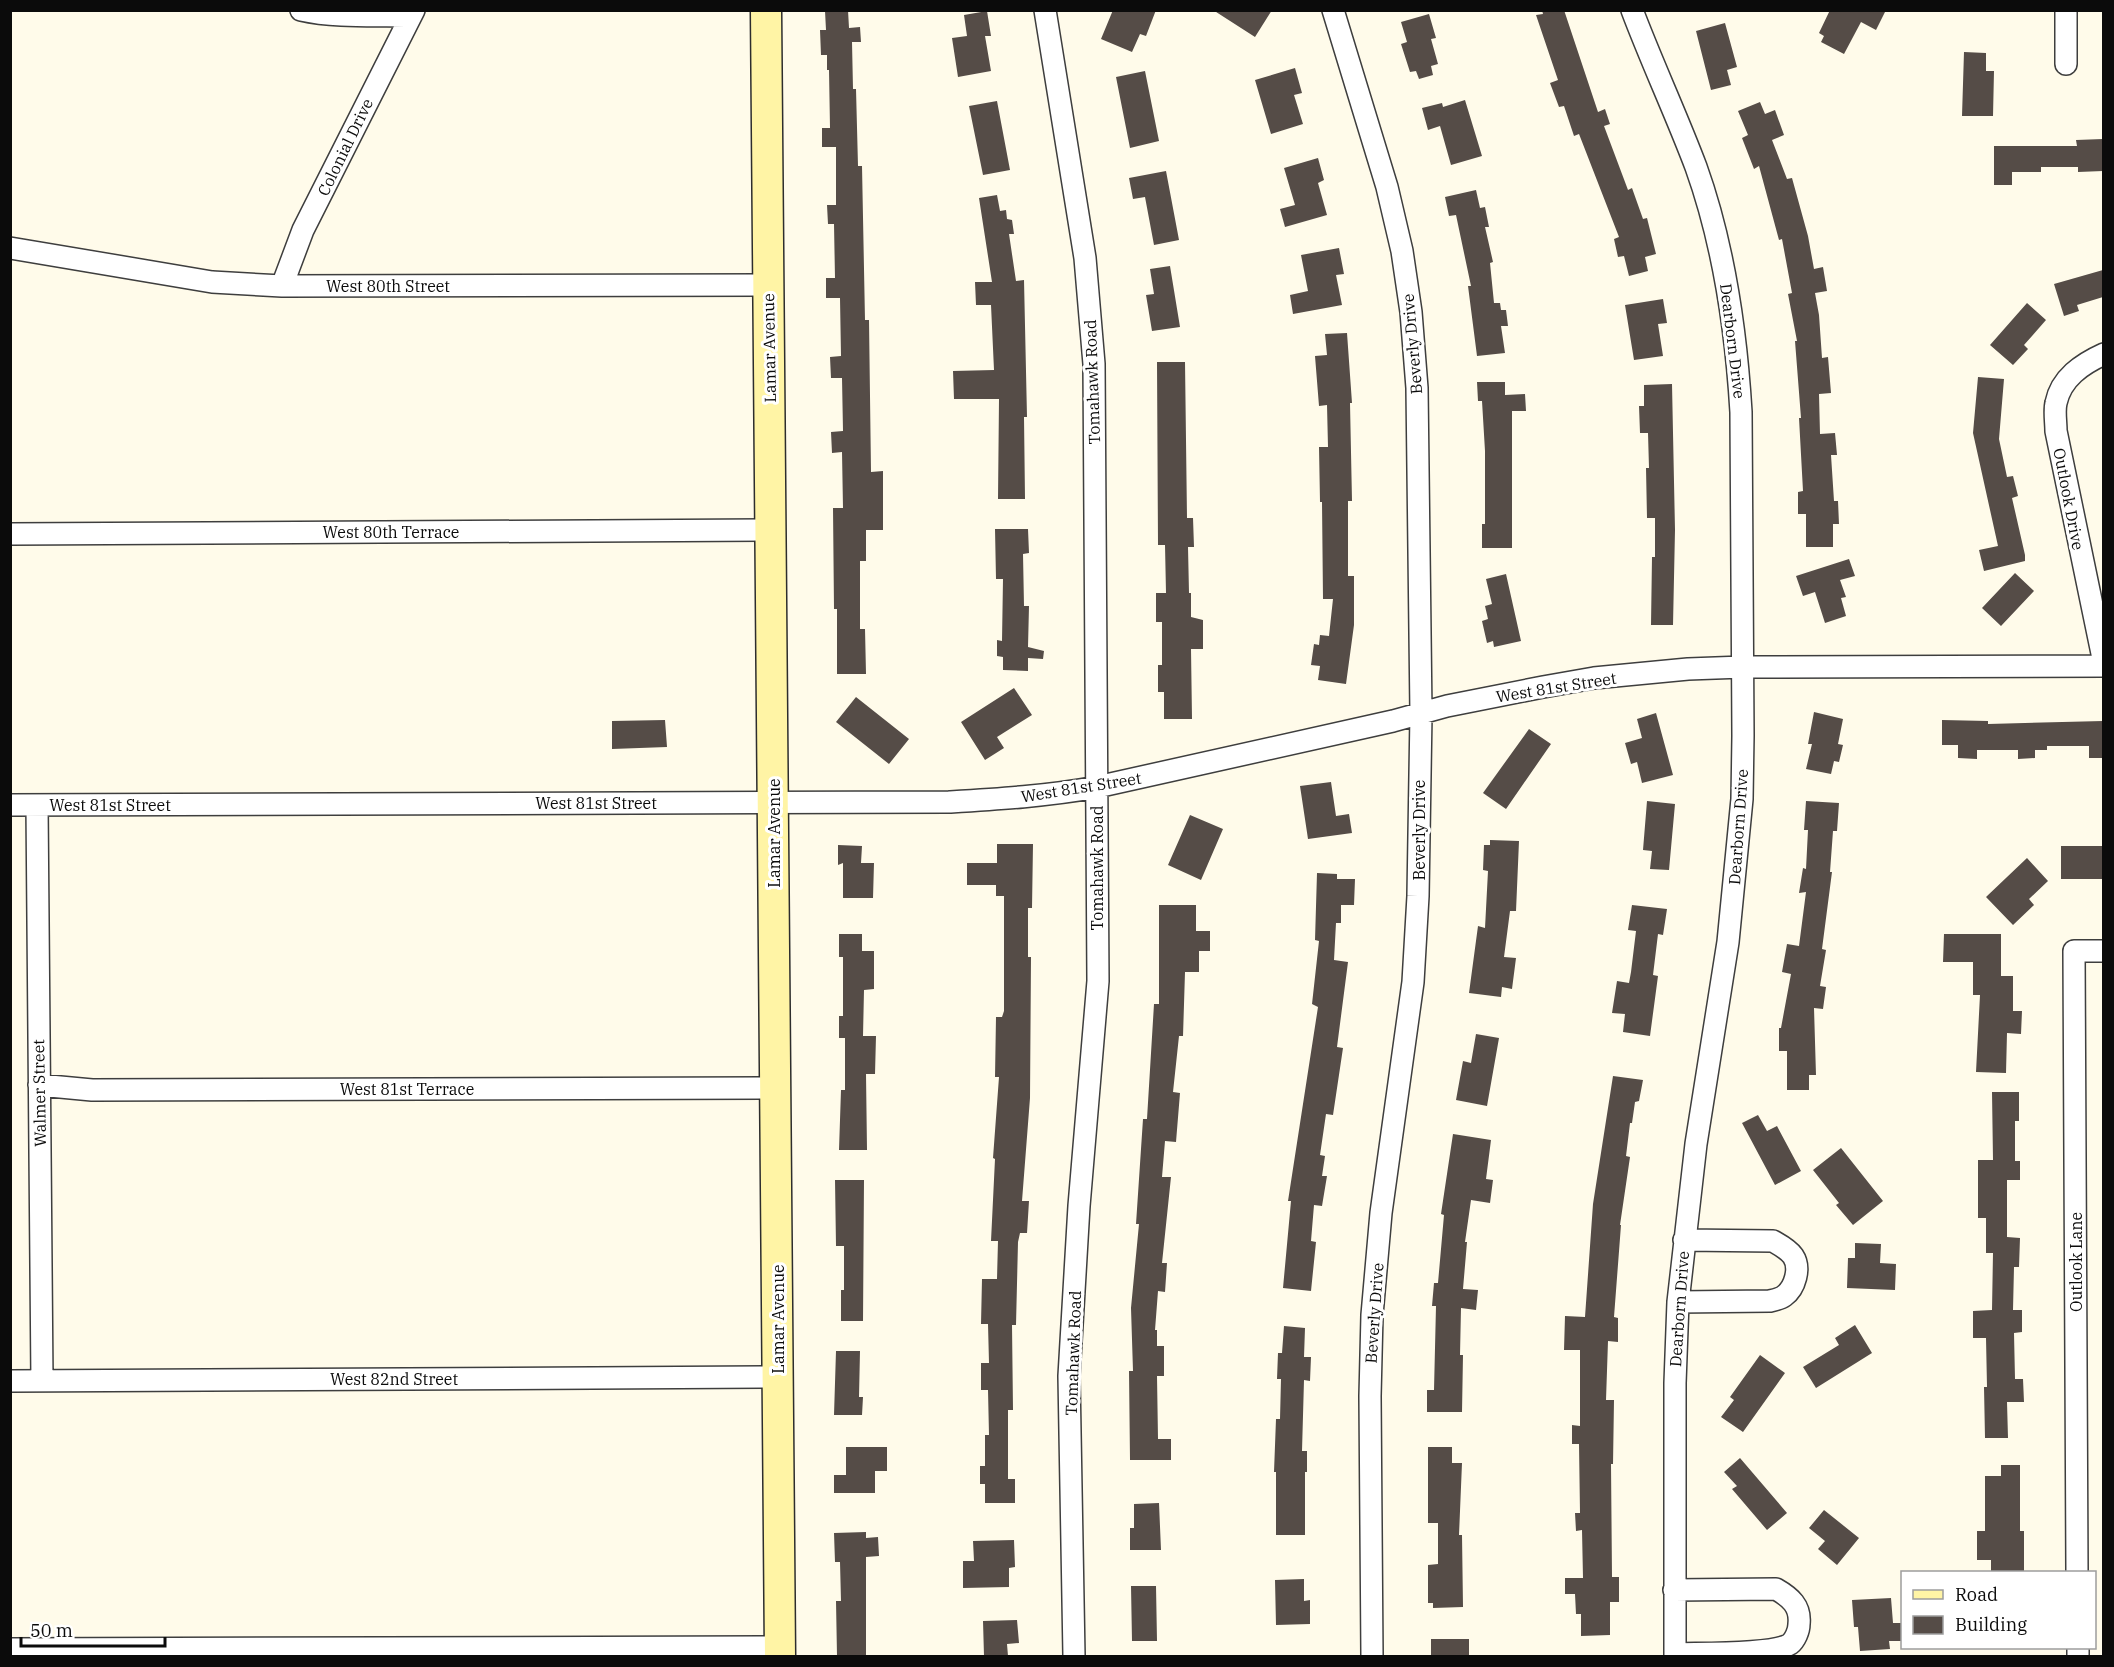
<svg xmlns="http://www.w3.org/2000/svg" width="2114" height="1667" viewBox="0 0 2114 1667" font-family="'IBM Plex Serif',serif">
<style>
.building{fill:#554c47}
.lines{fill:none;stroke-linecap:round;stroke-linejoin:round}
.street-casing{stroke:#3e3e3e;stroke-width:24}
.secondary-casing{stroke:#2d2d2d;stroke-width:33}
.street{stroke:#fff;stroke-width:21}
.secondary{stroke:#fff4a5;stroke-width:30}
.labels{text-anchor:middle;stroke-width:6;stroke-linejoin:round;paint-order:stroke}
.street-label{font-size:16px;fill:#0b0b0b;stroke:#fff}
</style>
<rect width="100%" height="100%" fill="#fffbea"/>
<!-- building -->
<path class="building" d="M848,10L849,28L860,27L861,42H852L853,89H856L858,166H862L865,320H869L871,472L883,471V530H866V561H860V629H865L866,674H837V609H834L833,508H843L842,452L832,453L831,432L843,431L842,378H831L830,357L841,356L840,298H826V278H835L834,224H828L827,205H836V147H822V128H830L829,70H827V55H821L820,30H826L825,11Z
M1113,10H1156L1146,36L1140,34L1132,52L1101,39Z
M1213,10H1272L1255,37Z
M1542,10H1564L1598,112L1605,109L1610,124L1604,126L1628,190L1632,188L1643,219L1647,218L1656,254L1645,257L1648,271L1629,276L1624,256L1618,257L1614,239L1619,237L1579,134L1574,136L1564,106L1559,107L1550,83L1558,80L1536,15L1543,14Z
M1830,10H1886L1876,30L1861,22L1844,54L1821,42L1824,36L1819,33Z
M987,11L991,36H985L991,71L958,77L952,38L967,36L964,15Z
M1429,14L1436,38L1431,39L1438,64L1431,66L1433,75L1419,79L1416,71L1410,72L1401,44L1407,42L1401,22Z
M1725,23L1737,67L1727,70L1731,85L1711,90L1696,31Z
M1964,52L1986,53V71H1994L1993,116H1962Z
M1295,68L1302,93L1294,95L1303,124L1271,134L1255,80Z
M1145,71L1159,141L1130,148L1116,77Z
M1465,100L1482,156L1451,165L1440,126L1428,130L1422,108L1442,103L1443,107Z
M997,101L1010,170L983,175L969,106Z
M1760,102L1765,114L1775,110L1784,135L1772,140L1787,179L1792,178L1808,236L1814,269L1823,267L1827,291L1815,293L1819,315L1822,358L1828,357L1831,393L1819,394L1820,434L1835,433L1837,455H1831L1834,501H1838L1839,524H1833V547H1806V514H1798V492L1803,491L1799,418H1801L1795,341H1797L1788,294L1792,293L1782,239L1779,240L1759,166L1754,169L1742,138L1748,135L1738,111Z
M2103,139V171L2078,172V167H2041V172H2012V185H1994V146H2077L2076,140Z
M1318,158L1324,180L1318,183L1327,215L1285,227L1280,209L1295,205L1284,168Z
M1166,171L1179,240L1154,245L1145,197L1133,199L1129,178Z
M1476,190L1480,208L1485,207L1489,227H1485L1493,262L1490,263L1494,303H1500L1501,310H1506L1508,326H1501L1505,353L1477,356L1468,286H1471L1456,215L1449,216L1445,197Z
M997,195L1000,211L1006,210L1007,219L1012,220L1014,234H1009L1016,281L1024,280L1027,417H1024L1025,499H998L999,399H954L953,371L994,370L991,305H976L975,282H992L979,198Z
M1339,248L1344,274L1336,275L1342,305L1293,314L1290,295L1308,291L1301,255Z
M1170,266L1180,327L1152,331L1146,295L1154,294L1150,269Z
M2103,270V297L2077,305L2079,311L2064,316L2054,284Z
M1663,299L1667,323L1658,324L1663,356L1634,360L1625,305Z
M2027,303L2046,320L2024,345L2028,349L2013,365L1990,345Z
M1347,333L1352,403H1350L1352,501H1348V576H1354V625L1346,684L1318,680L1320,666L1311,665L1314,644L1319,645L1320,635L1329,636L1333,599H1323L1322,502H1320L1319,447H1328L1327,405L1319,406L1315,356L1327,355L1325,334Z
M1157,362H1185L1187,518H1193L1194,547H1188L1189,593H1191V617L1203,620V649H1191L1192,719H1164V692H1158V665H1162V622H1156V593H1166L1165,545H1158Z
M1978,377L2004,379L1999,439L2007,477L2013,476L2018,496L2012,498L2025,555V561L1984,571L1979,550L1998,546L1973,433Z
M1477,382H1505V395L1525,394L1526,411H1512V548H1482V524H1485V451L1482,401H1478Z
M1672,384L1675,530L1673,625H1651L1652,557H1655V518H1647L1646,468H1649L1648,433H1640L1639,406H1644V385Z
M995,529H1028L1029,553L1023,554L1024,606H1029L1028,647L1044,651L1043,659L1028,658V671L1003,670V657L997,656V640L1002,641L1003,579H996Z
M1849,559L1855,576L1840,580L1846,597L1841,598L1846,616L1825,623L1815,592L1803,596L1796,576Z
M2015,573L2034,591L2001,626L1982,608Z
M1506,574L1521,641L1494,647L1493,641L1487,643L1482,621L1488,619L1485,606L1492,604L1486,579Z
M1014,688L1032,715L997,737L1004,748L985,760L961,722Z
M856,697L909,739L889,764L836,722Z
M1814,712L1843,719L1838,744L1843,745L1839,762L1834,761L1831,774L1806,769L1812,744H1808Z
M1656,713L1673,775L1642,783L1637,762L1631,764L1625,743L1642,738L1637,719Z
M665,720L667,747L612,749V721Z
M1942,720L1988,721V724L2103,721V758H2089V746H2047V750H2035V758L2018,759V750H1977V759L1958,758V745H1942Z
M1529,729L1551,744L1506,809L1483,793Z
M1331,782L1336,816L1349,814L1352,833L1308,839L1300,786Z
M1647,801L1675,804L1669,870L1650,869L1652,851L1643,850Z
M1806,801L1839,803L1837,831H1833L1830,872H1832L1822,949L1826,950L1820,986L1826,987L1823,1009L1814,1008L1816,1075H1809V1090H1787V1051H1779V1028H1781L1791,974L1782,972L1787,944L1799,946L1806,892L1799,893L1803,868L1806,869L1808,830H1804Z
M1190,815L1223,829L1201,880L1168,865Z
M1490,840L1519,841L1516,911H1510L1504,957L1516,958L1512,989L1502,987L1501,997L1469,993L1478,926L1485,928L1488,871L1483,870L1484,845H1490Z
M997,844H1033L1032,908H1028V957H1031L1030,1098L1022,1201H1029L1027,1233H1020L1018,1242L1016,1325H1012L1013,1410H1008V1479H1015V1503H985V1484H980V1466H985V1435H989L988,1390H981V1363H989L988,1324H981L982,1279H997L998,1241H991L995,1159L993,1158L999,1077H995L996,1017H1002L1004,1011V896H996V885H967V863H997Z
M838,845L862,846L861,863H874L873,898H843V863L838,865Z
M2061,846H2103V879H2061Z
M2027,858L2048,881L2029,899L2034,905L2013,925L1986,897Z
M1317,873L1337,874V879H1355L1354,905H1341V923H1336L1334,960L1348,962L1337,1047L1343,1048L1333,1115L1326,1114L1320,1155L1325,1156L1322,1176H1327L1322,1206L1314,1205L1311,1241L1316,1242L1311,1291L1283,1288L1291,1201H1288L1318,1007L1312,1004L1319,941L1315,940Z
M1159,905H1196V931H1210V951H1199V972H1185L1183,1036H1179L1173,1092L1180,1093L1176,1142L1165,1141L1162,1177H1171L1162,1263H1167L1165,1292L1158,1291L1155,1330H1157V1346H1164V1376H1157L1158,1439H1171V1460H1130L1129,1371H1133L1131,1308L1139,1224H1136L1143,1119H1147L1154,1004H1159Z
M1632,905L1667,909L1663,935L1658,934L1653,975L1658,976L1650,1036L1623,1032L1625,1014L1612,1013L1617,981L1629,983L1631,972L1636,931L1628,930Z
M839,934H862V951H874V989L864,990L863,1036H876L875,1074H866L867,1150H839L841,1090H845V1038H839V1016H843V957H839Z
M1944,934H2001V976H2013V1011H2022L2021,1034L2007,1033L2006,1073L1976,1072L1980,995H1973V962H1943Z
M1476,1034L1499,1038L1487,1106L1456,1100L1463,1061L1471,1063Z
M1613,1076L1643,1080L1639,1101L1635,1102L1632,1123H1630L1626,1156L1630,1157L1620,1225H1621L1614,1317L1618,1318V1342L1608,1341L1606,1400H1614L1613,1464H1611L1612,1577H1619V1602H1610V1635L1581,1636V1614H1576L1575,1594H1565V1578H1583L1582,1530L1576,1531L1575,1513H1580L1579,1444H1572V1425L1580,1426V1350H1564L1565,1316L1585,1317L1593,1204Z
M1992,1092H2019V1121H2015V1161H2020V1180H2007V1237L2020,1238L2019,1267H2014L2013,1310H2022V1332L2014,1333L2015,1379H2023L2024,1402H2007L2008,1438H1985L1984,1387H1987L1986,1338H1973V1311L1992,1310L1993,1253H1986V1218H1978V1160H1993Z
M1758,1115L1767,1131L1777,1126L1801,1171L1775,1185L1742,1123Z
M1453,1134L1491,1140L1486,1179L1493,1180L1490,1203L1471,1200L1465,1242H1467L1463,1289L1478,1290L1476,1310L1461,1308L1460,1355H1463L1462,1412H1427V1390H1434L1436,1306H1432L1434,1283H1438L1444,1215L1441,1214Z
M1841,1148L1883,1201L1853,1225L1836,1205L1839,1203L1813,1170Z
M835,1180H864L863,1321H841V1290H844V1246H836Z
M1855,1243L1881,1244L1880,1263L1896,1264L1895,1290L1847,1288L1848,1258H1855Z
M1855,1325L1872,1353L1816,1388L1803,1367L1839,1345L1835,1338Z
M1284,1326L1305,1328L1304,1357H1311L1310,1381L1304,1380L1302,1451H1307V1472H1305V1535H1276V1472H1274L1276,1419H1280L1281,1379H1277L1278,1353H1282Z
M836,1351H860L859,1397H863L862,1415H834Z
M1760,1355L1785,1373L1743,1432L1721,1417L1734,1400L1730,1397Z
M846,1447H887V1471H875V1493H834V1475H846Z
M1428,1447H1452V1463H1462L1459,1535H1462L1463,1607L1433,1608V1603H1428V1565L1438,1564V1523H1428Z
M1740,1458L1787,1513L1767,1530L1732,1489L1737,1486L1724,1472Z
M2001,1465H2020V1531H2024V1572H1991V1560H1977V1531H1985V1476H2001Z
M1159,1503L1161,1550H1130V1528H1134V1504Z
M1824,1510L1859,1538L1837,1565L1818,1549L1825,1541L1809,1528Z
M866,1532V1538L878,1537L879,1556L866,1557V1656H837L836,1601H841L840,1562H835L834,1533Z
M1014,1540L1015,1567L1009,1568V1587L963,1588V1561H974L973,1541Z
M1304,1579V1601L1310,1600V1624L1276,1625L1275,1580Z
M1131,1586H1156L1157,1641H1132Z
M1891,1598L1893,1623H1902V1641H1889L1890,1649L1860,1651L1858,1627H1854L1852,1600Z
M1017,1620L1019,1643L1007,1644L1008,1656H984L983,1621Z
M1431,1639H1469V1656H1431Z"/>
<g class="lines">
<defs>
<path id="street" d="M301,10C337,18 375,15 411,16
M1045,10L1085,258L1094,364L1098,981L1079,1206L1069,1376L1074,1656
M1333,10L1387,187L1402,251L1411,312L1417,388L1421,714L1418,896L1413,982L1381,1213L1372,1315L1370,1396L1372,1656
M1632,10C1652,63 1676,114 1696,167C1724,245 1736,329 1741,412L1743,736L1742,799L1728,942L1696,1144L1678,1302L1675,1383V1656
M2066,10V64
M10,248L212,282L282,286L768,285
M282,286L303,230L414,10
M2104,354C2082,364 2061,378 2056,403C2054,411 2056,422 2056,431L2104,663
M10,534L771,530
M10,805L949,802C998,799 1048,796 1097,787L1393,721L1447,706L1543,687L1594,678L1688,669L1743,667L2104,666
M37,805L42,1381
M39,1085L92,1090L776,1088
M1678,1302L1770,1301C1774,1300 1780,1299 1784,1296C1795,1288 1801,1268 1793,1256C1788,1249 1780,1245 1773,1241L1684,1240
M10,1381L778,1377
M2077,1572L2074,951H2104
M1674,1590L1776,1589C1790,1597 1801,1606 1799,1624C1799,1631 1795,1640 1790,1644C1773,1655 1699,1653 1675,1654
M2078,1648V1656
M10,1649L780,1647"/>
<path id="secondary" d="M766,10L780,1656"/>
</defs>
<!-- street casing -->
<use href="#street" class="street-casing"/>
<!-- secondary casing -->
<use href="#secondary" class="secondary-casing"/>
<!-- street -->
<use href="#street" class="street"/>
<!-- secondary -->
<use href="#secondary" class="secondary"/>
</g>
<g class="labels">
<!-- street labels -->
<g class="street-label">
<text transform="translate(345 147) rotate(-64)" y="6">Colonial Drive</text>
<text x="388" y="292">West 80th Street</text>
<text transform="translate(1733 341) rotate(83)" y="6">Dearborn Drive</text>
<text transform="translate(1412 344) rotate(-95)" y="6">Beverly Drive</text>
<text transform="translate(769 348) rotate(-91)" y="6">Lamar Avenue</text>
<text transform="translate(1092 382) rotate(-92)" y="6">Tomahawk Road</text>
<text transform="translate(2069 499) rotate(79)" y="6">Outlook Drive</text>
<text x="391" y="538">West 80th Terrace</text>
<text transform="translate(1556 687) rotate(-9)" y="6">West 81st Street</text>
<text transform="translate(1081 787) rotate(-9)" y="6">West 81st Street</text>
<text x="596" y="809">West 81st Street</text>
<text x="110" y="811">West 81st Street</text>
<text transform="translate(1738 827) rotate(-86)" y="6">Dearborn Drive</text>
<text transform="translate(1419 830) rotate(-90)" y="6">Beverly Drive</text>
<text transform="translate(774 833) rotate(-90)" y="6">Lamar Avenue</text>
<text transform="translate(1097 868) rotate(-90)" y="6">Tomahawk Road</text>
<text x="407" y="1095">West 81st Terrace</text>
<text transform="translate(39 1093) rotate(-91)" y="6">Walmer Street</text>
<text transform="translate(2076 1262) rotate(-90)" y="6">Outlook Lane</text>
<text transform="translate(1679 1309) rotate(-86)" y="6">Dearborn Drive</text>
<text transform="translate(1374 1313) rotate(-86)" y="6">Beverly Drive</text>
<text transform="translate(778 1319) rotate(-90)" y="6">Lamar Avenue</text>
<text transform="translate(1073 1353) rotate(-88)" y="6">Tomahawk Road</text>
<text x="394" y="1385">West 82nd Street</text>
</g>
</g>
<!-- border -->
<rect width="2114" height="1667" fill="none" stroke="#0b0b0b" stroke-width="24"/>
<!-- legend -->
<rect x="1901" y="1571" width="195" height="78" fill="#ffffff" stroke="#9d9d9d" stroke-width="1.5"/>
<rect x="1913" y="1590" width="30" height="9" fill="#fff4a5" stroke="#9d9d9d" stroke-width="1.5"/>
<text x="1955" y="1601" font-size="18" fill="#0b0b0b">Road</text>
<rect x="1913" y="1616" width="30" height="18" fill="#554c47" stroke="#9d9d9d" stroke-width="1.5"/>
<text x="1955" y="1631" font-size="18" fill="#0b0b0b">Building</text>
<!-- scale -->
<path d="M21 1637v9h144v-9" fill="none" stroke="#0b0b0b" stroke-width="3"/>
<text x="30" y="1637" font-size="18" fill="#0b0b0b" stroke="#ffffff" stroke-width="4.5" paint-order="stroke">50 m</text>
</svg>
